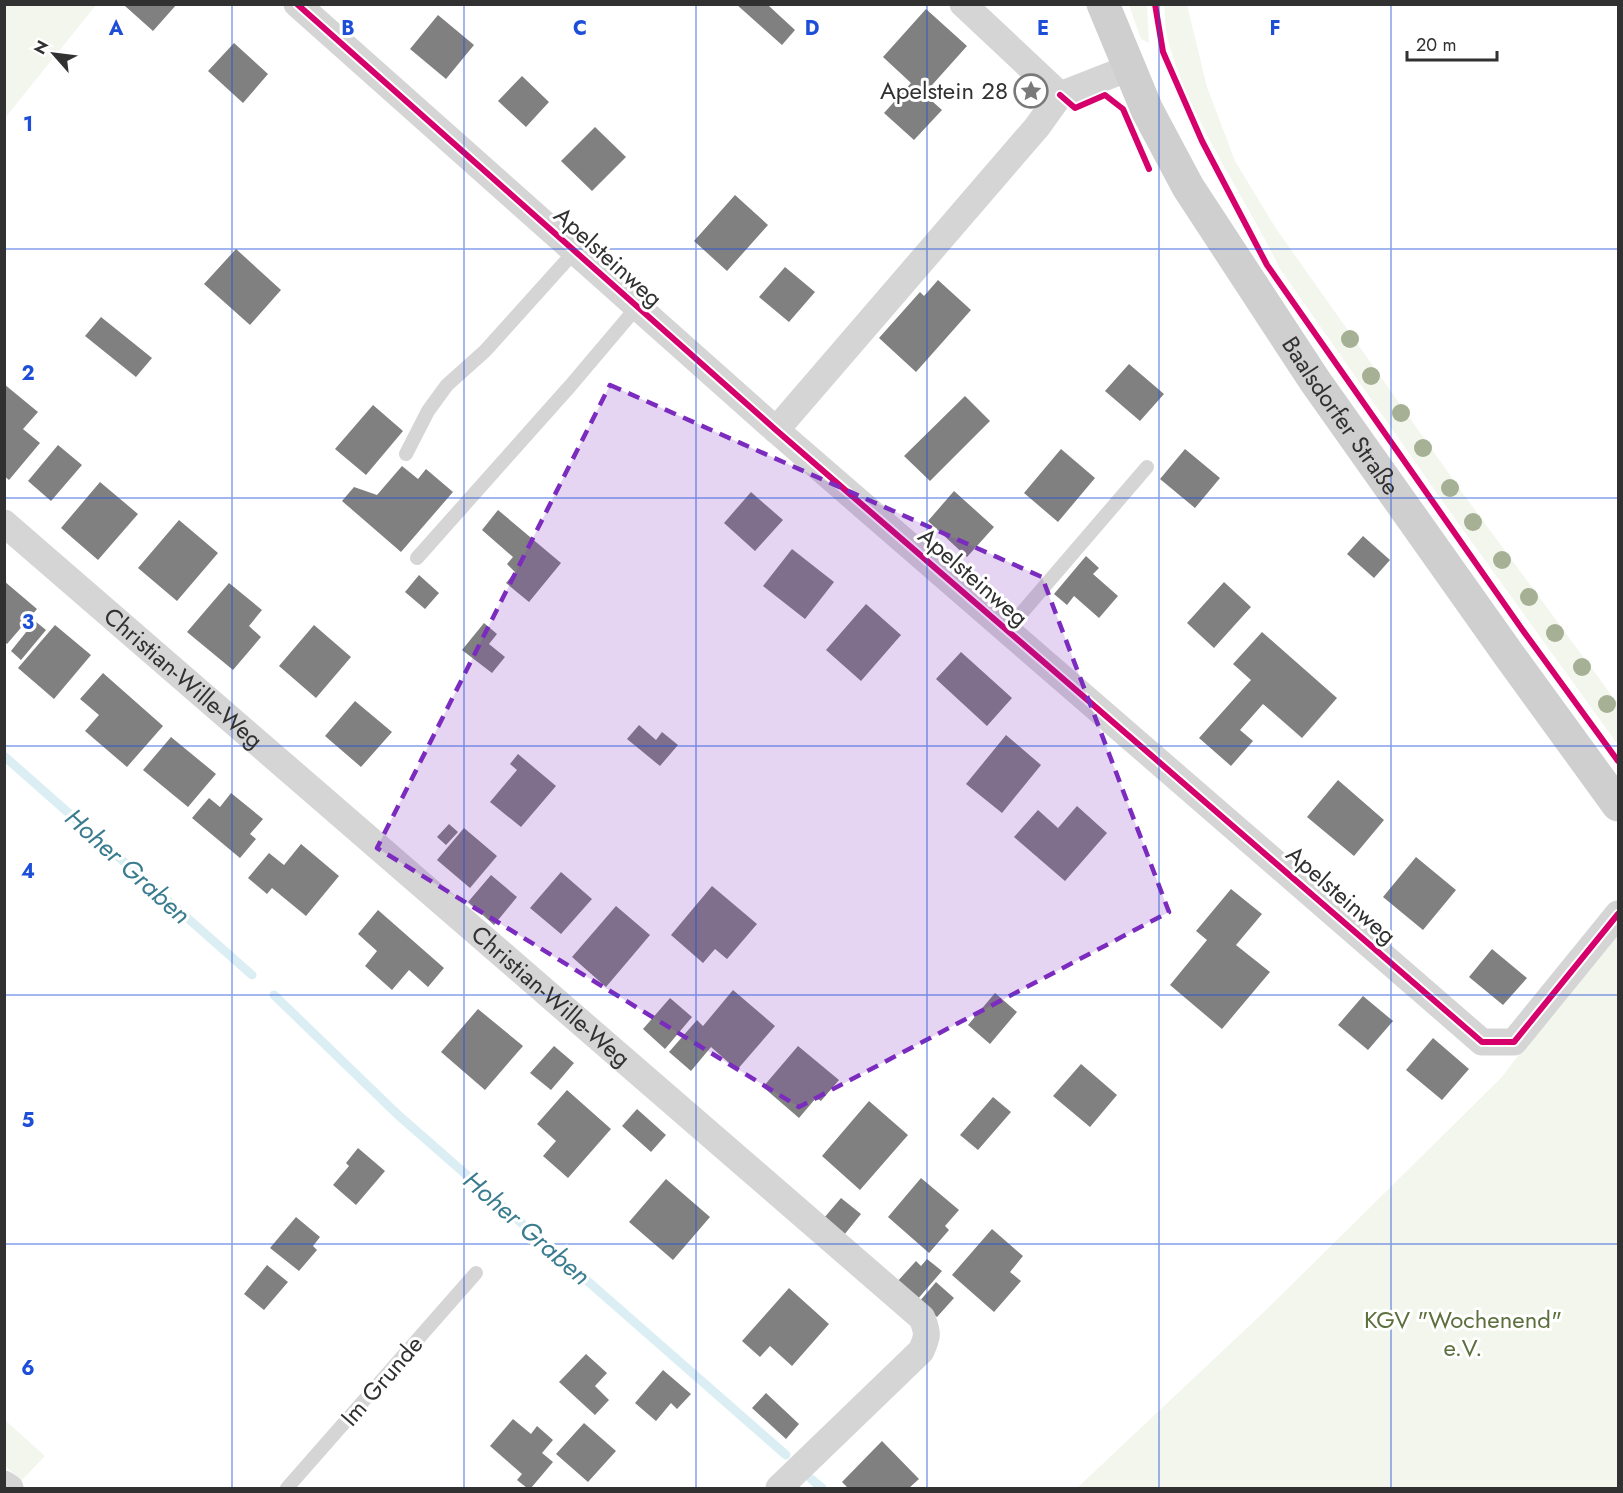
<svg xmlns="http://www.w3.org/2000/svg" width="1623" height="1493" viewBox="0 0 1623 1493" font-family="Jost,sans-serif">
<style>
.green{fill:#f3f6ed}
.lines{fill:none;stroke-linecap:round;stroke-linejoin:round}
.stream{stroke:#dbeef3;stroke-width:9}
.building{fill:#808080}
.service{stroke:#d5d5d5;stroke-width:14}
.minor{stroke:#d5d5d5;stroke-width:27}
.secondary{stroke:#cfcfcf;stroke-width:33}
.cycleway-casing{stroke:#fff;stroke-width:10}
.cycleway{stroke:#d6006c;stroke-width:6}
.tree{fill:#a5b094}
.marked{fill:#7b2cbf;fill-opacity:0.2;stroke:#7b2cbf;stroke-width:4.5;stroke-dasharray:12 8;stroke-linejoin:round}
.grid{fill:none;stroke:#1d4ed8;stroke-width:1.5;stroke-opacity:0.55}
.labels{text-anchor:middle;stroke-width:6;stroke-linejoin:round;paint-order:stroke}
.poi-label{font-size:24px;fill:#313131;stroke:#fff;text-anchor:end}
.street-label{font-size:24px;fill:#313131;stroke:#fff}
.park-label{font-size:24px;fill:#5c6f3d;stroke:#fff}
.water-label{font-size:26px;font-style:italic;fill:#3a7c8f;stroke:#fff}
.grid-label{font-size:20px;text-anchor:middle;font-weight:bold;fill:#1d4ed8;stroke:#fff;stroke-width:6;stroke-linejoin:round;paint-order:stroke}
</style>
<rect width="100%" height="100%" fill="#fff"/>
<!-- green -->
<path class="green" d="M5,4L96,5L5,118L4,5Z
M1129,5H1147L1149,43L1141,39Z
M1164,5H1187L1207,87L1235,161L1275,227L1464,495L1618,704V745L1448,509L1280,269C1243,192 1189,120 1167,37C1165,26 1165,15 1164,5Z
M1618,926V1488H1077L1266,1310L1501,1078Z
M5,1420L45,1456L21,1481L5,1466Z"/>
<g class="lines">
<!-- stream -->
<path class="stream" d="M4,756L252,975
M274,995L397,1114L786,1455
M811,1479L822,1488"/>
</g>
<!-- building -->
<path class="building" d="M126,4H177L153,31L125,6Z
M736,4H770L769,6L795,30L782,45Z
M926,9L967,46L924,94L942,110L914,140L884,113L911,83L883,57Z
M438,15L474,45L446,79L410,49Z
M234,43L268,74L243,103L208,71Z
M522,76L549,102L526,127L498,101Z
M595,127L626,157L592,191L561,161Z
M735,195L768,225L727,271L694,241Z
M236,249L281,290L250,325L204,284Z
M785,267L815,292L789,322L759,297Z
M938,280L971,310L916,372L879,338L920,292L924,296Z
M101,317L152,358L136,377L85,336Z
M1129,364L1164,394L1140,421L1105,391Z
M4,384L38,412L23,429L40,443L9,480L4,476Z
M965,396L990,421L930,481L904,456Z
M373,405L403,431L366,475L335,449Z
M58,445L82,465L51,501L28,481Z
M1061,449L1095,478L1058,522L1024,493Z
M1185,449L1220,478L1195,508L1160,479Z
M402,466L418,479L426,469L453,492L401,552L342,501L354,487L377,495Z
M100,482L138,514L98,560L61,528Z
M954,491L994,527L967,557L928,521Z
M751,492L783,520L755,551L724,523Z
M498,510L561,563L529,602L506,583L515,572L507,564L513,557L482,530Z
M179,520L218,553L177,601L138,568Z
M1363,536L1390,560L1374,578L1347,554Z
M792,549L834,582L805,619L763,586Z
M1086,556L1099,568L1093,574L1118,596L1099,618L1074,596L1067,605L1054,594Z
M419,575L439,593L425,609L405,592Z
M4,581L37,609L7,644L4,641Z
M1224,582L1251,607L1214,648L1187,623Z
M229,583L262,610L249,626L261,637L233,670L187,632Z
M866,604L901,635L861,681L826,650Z
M35,621L46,630L21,660L11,651Z
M484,623L497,634L489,644L505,657L492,673L462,650Z
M55,625L91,655L54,699L18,668Z
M314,625L351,657L316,698L279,666Z
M1262,632L1337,698L1302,738L1263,704L1240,730L1253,741L1231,766L1199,738L1251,680L1233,664Z
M961,652L1012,698L987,726L936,679Z
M103,673L163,726L127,767L85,731L99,715L80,699Z
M355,701L392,732L361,767L325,736Z
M639,725L656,740L662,732L678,745L660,766L627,739Z
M1006,735L1041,765L1002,813L966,784Z
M171,737L216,774L188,807L143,770Z
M518,754L556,786L521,827L490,802L517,770L510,764Z
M1338,780L1384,820L1354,856L1307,817Z
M231,793L263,819L250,834L256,839L240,858L192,818L209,798L220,807Z
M1077,806L1107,833L1065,881L1014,837L1038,810L1058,828Z
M449,824L458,832L446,845L437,837Z
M464,828L497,856L470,888L437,860Z
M301,844L339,876L306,916L272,888L267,894L248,878L269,853L284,865Z
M1416,857L1456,890L1423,930L1383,897Z
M561,872L592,899L561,934L530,908Z
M491,875L517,897L494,925L468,902Z
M712,886L757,924L727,959L715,949L703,963L671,935Z
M1231,889L1262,914L1236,945L1270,972L1222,1029L1170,985L1207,940L1196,931Z
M616,906L650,935L606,987L572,957Z
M378,910L444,968L428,987L409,970L392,990L365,966L377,951L358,934Z
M1492,949L1527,978L1503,1005L1469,977Z
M733,990L775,1026L737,1070L711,1047L691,1071L669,1052L697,1020L703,1026Z
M995,993L1017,1012L990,1044L968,1025Z
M1363,996L1393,1021L1368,1050L1338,1025Z
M670,998L692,1017L665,1049L643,1029Z
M478,1009L523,1046L485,1090L441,1052Z
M1433,1038L1469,1069L1442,1100L1406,1070Z
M554,1046L574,1063L551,1090L530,1073Z
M798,1046L839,1080L821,1101L816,1098L799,1118L763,1087Z
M1081,1064L1117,1095L1090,1127L1053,1096Z
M567,1090L611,1129L568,1178L543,1156L556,1141L537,1124Z
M993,1097L1011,1112L978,1150L960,1135Z
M869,1101L908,1135L860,1190L822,1156Z
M637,1109L666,1135L651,1152L622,1126Z
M358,1148L385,1171L356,1205L333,1185L349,1166L346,1163Z
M921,1178L959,1210L945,1226L949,1230L929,1253L888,1217Z
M666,1179L710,1217L673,1260L629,1222Z
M841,1198L861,1214L844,1235L824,1218Z
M296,1217L320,1237L313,1246L317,1250L299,1271L270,1248Z
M992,1229L1023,1256L1010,1272L1021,1281L994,1312L952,1275Z
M927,1259L942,1271L916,1301L896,1283L916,1261L921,1266Z
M267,1265L288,1282L264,1310L244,1294Z
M936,1282L954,1298L937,1317L919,1302Z
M789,1288L829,1324L792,1366L770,1346L760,1357L742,1341Z
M586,1354L607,1373L595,1386L609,1400L595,1415L559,1382Z
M663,1370L691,1394L677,1409L671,1403L656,1421L635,1403Z
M766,1393L799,1424L786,1439L752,1408Z
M513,1419L531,1434L537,1426L553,1440L542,1453L553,1462L531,1488H527L517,1480L522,1474L490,1446Z
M584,1423L616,1451L588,1482L556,1454Z
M882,1441L919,1479L909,1488H848L842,1482Z"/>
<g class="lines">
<!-- service -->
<path class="service" d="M406,454L428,411L447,385L485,351L575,251
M417,558L571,385L637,307
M1007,630L1147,467
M287,1488L476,1273"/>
<!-- minor -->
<g class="minor">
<path d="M297,4L776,430L1482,1042H1514L1618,914"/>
<path d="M963,4L1060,95L1129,68"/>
<path d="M776,430L1037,127L1060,95"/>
<path id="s1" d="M4,523L922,1318C928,1333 928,1336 921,1351L779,1488"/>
<path d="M4,1484L10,1488"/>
</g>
<!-- secondary -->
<path class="secondary" id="s2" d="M1103,4L1147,110L1188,187L1315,381L1509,655L1618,805"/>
<defs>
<path id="cycleway" d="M297,4L776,430L1482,1042H1514L1618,914
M1155,4L1163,52L1202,141L1267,265L1524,632L1618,761
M1060,95L1075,108L1105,95L1123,109L1149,169"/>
</defs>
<!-- cycleway casing -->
<use href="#cycleway" class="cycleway-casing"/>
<!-- cycleway -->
<use href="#cycleway" class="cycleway"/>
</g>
<!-- trees -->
<g class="tree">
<circle cx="1350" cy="339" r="9"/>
<circle cx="1371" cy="376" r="9"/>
<circle cx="1401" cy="413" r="9"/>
<circle cx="1423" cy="448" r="9"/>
<circle cx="1450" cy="488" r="9"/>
<circle cx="1473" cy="522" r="9"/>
<circle cx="1502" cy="560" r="9"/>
<circle cx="1529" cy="597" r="9"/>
<circle cx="1555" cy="633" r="9"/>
<circle cx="1582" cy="667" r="9"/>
<circle cx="1607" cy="704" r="9"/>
</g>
<!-- marked area -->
<path class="marked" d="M610,385L1042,577L1169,912L799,1107L377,848Z"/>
<!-- grid -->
<path class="grid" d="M232,4V1488M464,4V1488M696,4V1488M927,4V1488M1159,4V1488M1391,4V1488M4,249H1618M4,498H1618M4,746H1618M4,995H1618M4,1244H1618"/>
<!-- icons -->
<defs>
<symbol id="sight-ring" viewBox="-11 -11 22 22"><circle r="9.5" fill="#fff" stroke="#797979" stroke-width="1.5"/><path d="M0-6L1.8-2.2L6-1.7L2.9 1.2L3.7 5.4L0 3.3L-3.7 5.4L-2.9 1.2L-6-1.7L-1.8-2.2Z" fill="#797979"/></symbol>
</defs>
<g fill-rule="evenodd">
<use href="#sight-ring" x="1012" y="72" width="38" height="38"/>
</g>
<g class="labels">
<!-- poi labels -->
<g class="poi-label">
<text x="1008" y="99">Apelstein 28</text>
</g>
<!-- street labels -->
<g class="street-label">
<text transform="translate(608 257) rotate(42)" y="8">Apelsteinweg</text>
<text dy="8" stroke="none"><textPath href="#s2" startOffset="477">Baalsdorfer Straße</textPath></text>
<text transform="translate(973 577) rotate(41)" y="8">Apelsteinweg</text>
<text dy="8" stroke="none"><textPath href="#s1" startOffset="237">Christian-Wille-Weg</textPath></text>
<text transform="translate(1341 895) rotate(41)" y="8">Apelsteinweg</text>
<text dy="8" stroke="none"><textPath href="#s1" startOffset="723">Christian-Wille-Weg</textPath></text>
<text transform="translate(382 1381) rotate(-49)" y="8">Im Grunde</text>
</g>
<!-- park labels -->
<g class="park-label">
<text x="1463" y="1328">KGV "Wochenend"<tspan x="1463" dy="28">e.V.</tspan></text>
</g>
<!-- water labels -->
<g class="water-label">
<text transform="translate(128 866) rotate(42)" y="9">Hoher Graben</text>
<text transform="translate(527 1228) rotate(41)" y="9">Hoher Graben</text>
</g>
</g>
<g class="grid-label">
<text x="116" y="35">A</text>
<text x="348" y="35">B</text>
<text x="580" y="35">C</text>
<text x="812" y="35">D</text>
<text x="1043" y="35">E</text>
<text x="1275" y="35">F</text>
<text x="28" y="131">1</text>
<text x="28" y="380">2</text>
<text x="28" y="629">3</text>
<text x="28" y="878">4</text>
<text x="28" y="1127">5</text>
<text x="28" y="1375">6</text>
</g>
<!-- border -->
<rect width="1623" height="1493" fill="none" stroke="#313131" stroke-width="12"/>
<!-- north arrow -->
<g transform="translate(54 54) rotate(298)" stroke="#ffffff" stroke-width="4.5" paint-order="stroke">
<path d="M0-4.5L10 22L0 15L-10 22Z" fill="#313131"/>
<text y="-9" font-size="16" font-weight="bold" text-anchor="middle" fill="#313131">N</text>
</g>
<!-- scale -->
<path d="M1407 51v9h90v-9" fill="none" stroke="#313131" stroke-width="3"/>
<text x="1416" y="51" font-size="18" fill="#313131" stroke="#ffffff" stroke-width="4.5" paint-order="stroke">20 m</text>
</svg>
